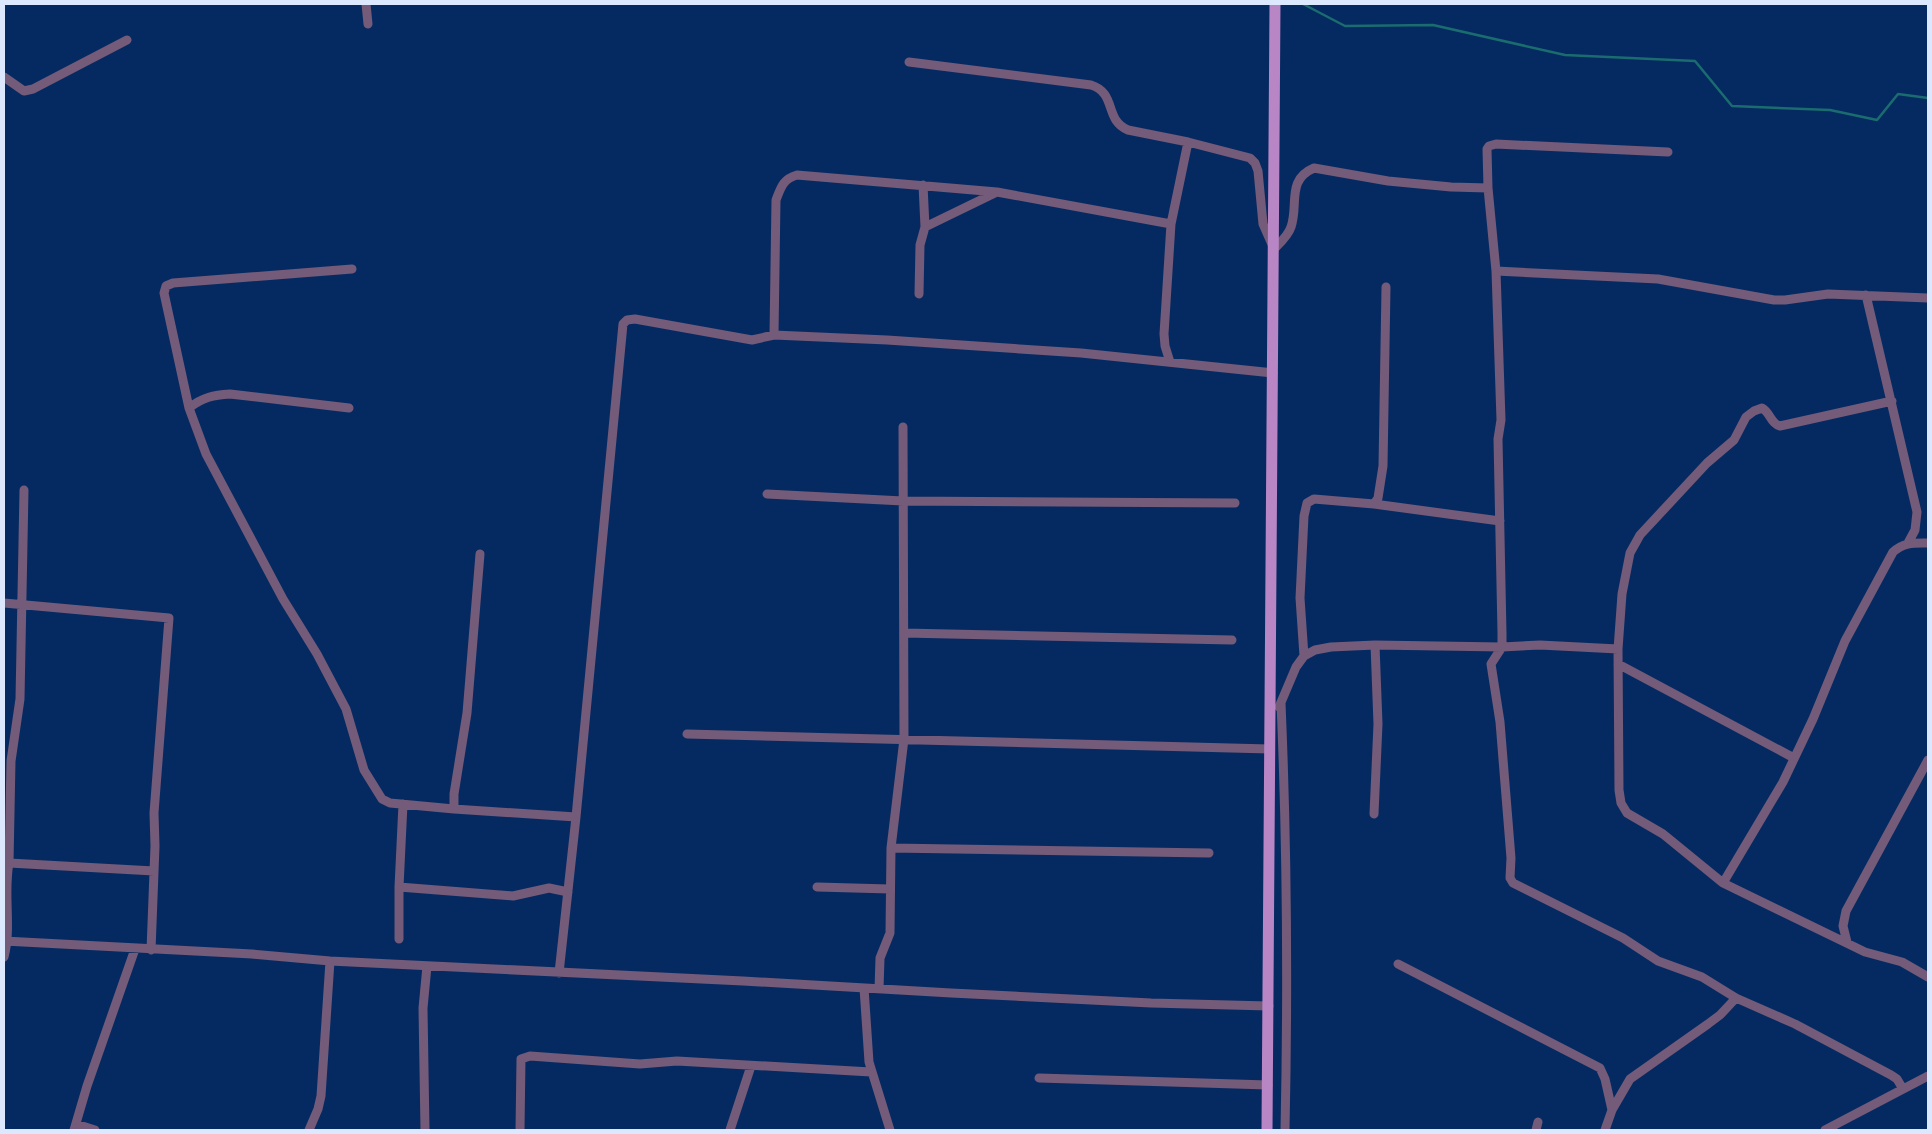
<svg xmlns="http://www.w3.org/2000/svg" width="1932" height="1134" viewBox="0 0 1932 1134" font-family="Quicksand,sans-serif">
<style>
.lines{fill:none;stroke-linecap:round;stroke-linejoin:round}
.stream{stroke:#1b6c6f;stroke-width:2.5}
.minor{stroke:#735b79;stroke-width:9}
.major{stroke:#b886c5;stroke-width:11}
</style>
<rect width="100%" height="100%" fill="#052a61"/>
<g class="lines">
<!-- stream -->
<path class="stream" d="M1303,4L1345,26L1433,25L1565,55L1695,61L1732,106L1830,110L1877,120L1898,94L1928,98"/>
<!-- minor -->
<path class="minor" d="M366,4L368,24
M909,62L1091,85C1117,93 1104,120 1128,130L1188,142L1250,158L1255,163L1258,171L1263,224L1274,249C1280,243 1288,236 1291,227C1299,204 1286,180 1314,168L1388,181L1451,187L1488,188
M4,77L24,91L33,89L127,40
M1668,152L1496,144L1489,146L1487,149L1488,188L1496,271L1501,420L1498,439L1502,633V647L1491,664L1500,722L1511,858L1510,878L1513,883L1623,938L1658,961L1702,977L1736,998L1795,1024L1891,1075L1897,1079L1903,1089
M925,227L997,192
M352,269L173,283L166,286L164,293L189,408L206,454L283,599L317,654L346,709L364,770L382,799L390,803L454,809L576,817
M1496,271L1658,279L1774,300H1785L1828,294L1928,298
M919,294L920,245L925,227L923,185
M1866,295L1917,512L1915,530L1908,543
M774,335L776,200C781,187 783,179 797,175L997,192L1171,224
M1170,362L1165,346L1164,334L1171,224L1188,142
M1892,401L1780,426C1771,424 1770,412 1762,408L1754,411L1746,417L1734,440L1707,463L1640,535L1630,553L1622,594L1618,649L1619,790L1621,803L1627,813L1663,834L1723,883L1865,952L1902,962L1928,977
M189,408C203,397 214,395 230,394L349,408
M767,494L903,501L1235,503
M1374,504L1500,521
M4,603L169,618L154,813L155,846L151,950
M904,633L1232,640
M1304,656L1300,598L1304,516L1307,503L1314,499L1374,504L1378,498L1383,466L1386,287
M1618,664L1794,758
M1281,703C1287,845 1288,988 1285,1130
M1279,707L1296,667L1304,656L1315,650L1331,647L1375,645L1502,647L1540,645L1618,649
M687,734L1270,749
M454,809V794L467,713L480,554
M1374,814L1378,724L1375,645
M891,848L1209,853
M9,863L154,871
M1723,883L1783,782L1813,719L1845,641L1893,552C1904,542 1914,543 1928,543
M399,887L513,896L549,888L568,892
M817,887L890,889
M399,939V887L403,804
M4,941L252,954L330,961L743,981L951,993L1151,1003L1269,1006
M1847,942L1843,926L1846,911L1928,760
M4,957C12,926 3,895 9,863L11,761L20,699L24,490
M1398,964L1600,1068L1605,1079L1612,1110
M559,973L576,817L623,324L627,320L635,319L752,340L774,335L887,340L1081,353L1273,373
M864,988L869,1062L890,1130
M879,989L880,958L890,933L891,848L904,739L903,427
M1039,1078L1268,1085
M76,1124L95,1130
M74,1130L87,1086L135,949
M309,1130L318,1109L321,1096L330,961
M425,1130L423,1008L427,966
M520,1130L521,1059L530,1056L640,1064L677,1061L871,1072
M730,1130L751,1066
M1536,1130L1538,1122
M1605,1130L1612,1110L1630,1079L1708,1024L1720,1015L1736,998
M1825,1130L1928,1076"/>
<!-- major -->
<path class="major" d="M1267,1130L1275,4"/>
</g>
<!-- border -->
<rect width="1932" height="1134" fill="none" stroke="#dbe8fd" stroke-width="10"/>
</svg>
